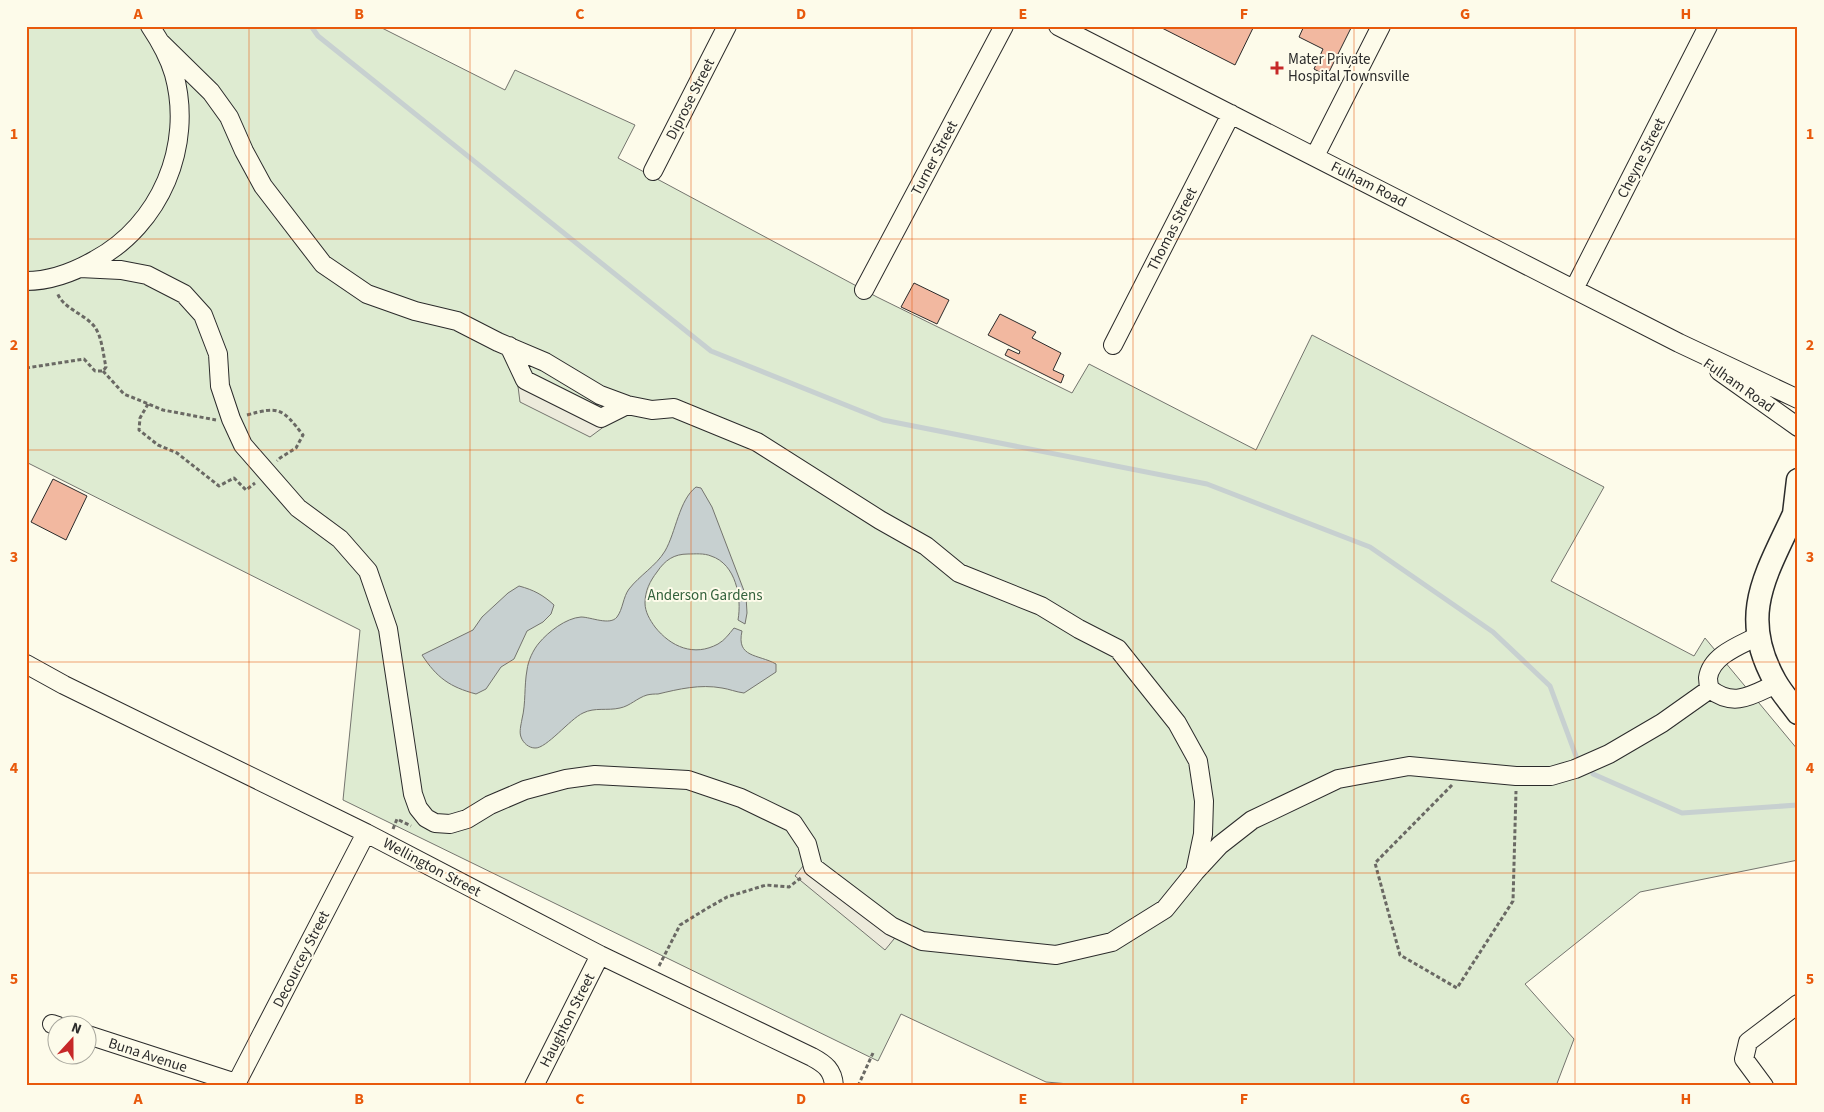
<svg xmlns="http://www.w3.org/2000/svg" width="1824" height="1112" viewBox="0 0 1824 1112" font-family="'Source Sans 3',sans-serif">
<style>
.green{fill:#deebd1;stroke:#74746e}
.parking{fill:#eceadb;stroke:#74746e}
.water{fill:#c7d0d0;stroke:#74746e}
.lines{fill:none;stroke-linecap:round;stroke-linejoin:round}
.stream{stroke:#c7d0d0;stroke-width:5}
.building{fill:#f2b8a0;stroke:#2b2b2b}
.minor-casing{stroke:#2b2b2b;stroke-width:20}
.major-casing{stroke:#2b2b2b;stroke-width:25}
.path{stroke:#6a6964;stroke-width:3;stroke-dasharray:4 2.5;stroke-linecap:butt}
.minor{stroke:#fdfbea;stroke-width:18}
.major{stroke:#fdfbea;stroke-width:22}
.grid{fill:none;stroke:#e8590c;stroke-width:1;stroke-opacity:0.55}
.poi-dot{fill:#c62828;stroke:#fdfbea;stroke-width:2}
.labels{text-anchor:middle;stroke-width:4;stroke-linejoin:round;paint-order:stroke}
.poi-label{font-size:15px;fill:#2b2b2b;stroke:#fdfbea;text-anchor:start}
.street-label{font-size:15px;fill:#2b2b2b;stroke:#fdfbea}
.park-label{font-size:15px;fill:#34623c;stroke:#fdfbea}
.neatline{fill:none;stroke:#e8590c;stroke-width:2}
.grid-label{font-size:16px;text-anchor:middle;font-weight:bold;fill:#e8590c}
</style>
<rect width="100%" height="100%" fill="#fdfbea"/>
<!-- green -->
<path class="green" d="M26,26H378L505,90L515,70L635,125L618,158L877,297L1072,393L1089,364L1256,450L1312,335L1604,487L1551,581L1694,656L1705,638L1798,750V860L1640,892L1525,984L1574,1039L1556,1086H1092L1046,1082L901,1014L878,1061L343,800L360,630L26,462Z"/>
<!-- parking -->
<path class="parking" d="M516,371L613,420L590,437L520,402Z
M812,855L903,928L885,950L795,876Z"/>
<!-- water -->
<path class="water" d="M696,487L701,488L712,507L746,596L747,613L745,624L738,620C742,598 736,564 711,556C704,553 695,554 688,554C674,554 665,560 657,572C650,581 645,591 645,603C645,612 650,620 655,627C671,647 694,657 718,644C725,640 729,634 734,628L742,631C736,658 758,654 776,664V672L744,693C736,692 729,689 722,688C700,684 679,689 658,694C655,694 651,694 647,695C637,698 630,706 620,708C607,711 595,707 583,713C570,719 546,749 535,748C529,748 523,743 521,737C519,732 521,725 522,719C526,703 524,686 527,670C528,661 533,650 539,643C548,632 566,618 581,617C591,617 610,626 617,617C623,609 623,597 629,589C640,575 656,566 665,551C676,532 679,500 696,487Z
M519,586C534,590 543,595 554,605L551,614L543,622L527,631L514,659L501,667L486,689L476,694C450,687 437,678 422,655L473,630L482,617L508,593Z"/>
<g class="lines">
<!-- stream -->
<path class="stream" d="M311,26L318,36L711,351L883,420L1207,484L1370,547L1493,632L1550,686L1579,764
M1593,774L1682,813L1798,805"/>
</g>
<!-- building -->
<path class="building" d="M1158,26H1254L1235,65Z
M1352,26L1327,76L1314,69L1323,49L1299,37L1304,26Z
M914,283L949,300L937,324L901,307Z
M1000,314L1036,332L1032,338L1061,353L1053,370L1064,375L1061,383L1005,355L1008,349L1019,354L1020,351L988,335Z
M53,479L87,496L66,540L31,522Z"/>
<g class="lines">
<defs>
<path id="minor" d="M1058,26L1679,343L1798,399
M1315,156L1381,26
M653,171L727,26
M80,268L121,270L147,275L184,294L203,315L218,354L220,386L231,419L243,445L298,508L340,539L368,571L388,629L413,794L418,808L426,818L435,823L450,824L467,819L490,805L525,790L566,779L595,775L688,780L741,798L793,823L807,844L813,867L891,926L922,941L1056,955L1112,942L1165,909L1195,872L1203,834L1204,801L1198,761L1177,723L1118,649L1079,629L1041,606L959,573L926,546L880,520L757,442L674,408L652,410L627,405L600,395L545,362L498,342L457,321L415,311L367,294L323,264L263,186L244,151L229,117L211,92L161,43
M26,281C50,281 74,272 95,260C160,225 194,146 174,74C169,57 160,41 150,26
M1574,289L1708,26
M864,290L1004,26
M1113,345L1231,114
M509,346L525,380L601,418L627,405
M1719,371L1798,427
M1758,636C1741,645 1711,655 1708,678C1708,681 1709,686 1710,689C1734,708 1752,695 1776,684
M26,664L64,685L366,833L600,955L812,1057C825,1064 833,1070 834,1086
M1195,872L1220,845L1252,820L1338,779L1409,766L1516,776H1551L1575,769L1609,754L1662,723L1710,689
M52,1024L58,1026
M88,1035L236,1083
M235,1086L366,833
M534,1086L600,955
M1764,1086L1744,1059L1748,1042L1798,1004"/>
<path id="major" d="M1798,509L1794,514C1766,575 1738,615 1775,681C1781,692 1790,702 1798,713
M1794,514L1798,480"/>
</defs>
<!-- minor casing -->
<use href="#minor" class="minor-casing"/>
<!-- major casing -->
<use href="#major" class="major-casing"/>
<!-- path -->
<path class="path" d="M26,368L84,359L95,371H103L106,367C103,354 102,336 94,326C83,313 62,308 57,292
M103,371L124,394L163,410L216,420
M148,404L140,418L139,430L158,445L177,453L219,486L234,478L246,490L255,483
M247,415C279,406 282,408 303,435L296,448L280,458L277,461
M1452,785L1375,863L1400,955L1457,988L1513,901L1516,791
M393,829L397,819L411,826
M659,966L680,925L706,909L727,897L766,885L789,887L802,877
M858,1086L873,1053"/>
<!-- minor -->
<use href="#minor" class="minor"/>
<!-- major -->
<use href="#major" class="major"/>
</g>
<!-- grid -->
<path class="grid" d="M249,26V1086M470,26V1086M691,26V1086M912,26V1086M1133,26V1086M1354,26V1086M1575,26V1086M26,239H1798M26,450H1798M26,662H1798M26,873H1798"/>
<!-- markers -->
<path class="poi-dot" d="M1274.5 60.5h5v5h5v5h-5v5h-5v-5h-5v-5h5z"/>
<g class="labels">
<!-- poi labels -->
<g class="poi-label">
<text x="1288" y="64">Mater Private<tspan x="1288" dy="17">Hospital Townsville</tspan></text>
</g>
<!-- street labels -->
<g class="street-label">
<text transform="translate(690 99) rotate(-63)" y="5">Diprose Street</text>
<text transform="translate(934 158) rotate(-62)" y="5">Turner Street</text>
<text transform="translate(1641 158) rotate(-63)" y="5">Cheyne Street</text>
<text transform="translate(1369 184) rotate(27)" y="5">Fulham Road</text>
<text transform="translate(1172 229) rotate(-63)" y="5">Thomas Street</text>
<text transform="translate(1739 385) rotate(35)" y="5">Fulham Road</text>
<text transform="translate(432 867) rotate(28)" y="5">Wellington Street</text>
<text transform="translate(301 959) rotate(-63)" y="5">Decourcey Street</text>
<text transform="translate(567 1020) rotate(-63)" y="5">Haughton Street</text>
<text transform="translate(148 1055) rotate(18)" y="5">Buna Avenue</text>
</g>
<!-- park labels -->
<g class="park-label">
<text x="705" y="600">Anderson Gardens</text>
</g>
</g>
<!-- border -->
<rect width="1824" height="1112" fill="none" stroke="#fdfbea" stroke-width="55"/>
<!-- north arrow -->
<g transform="translate(72 1040) rotate(21)"><circle r="24" fill="#fdfbea" stroke="#a9a89e"/>
<path d="M0-4L9 19L0 12L-9 19Z" fill="#c62828"/>
<text y="-8" font-size="14" font-weight="bold" text-anchor="middle" fill="#2b2b2b">N</text>
</g>
<rect x="28" y="28" width="1768" height="1056" class="neatline"/>
<g class="grid-label">
<text x="138" y="19">A</text>
<text x="359" y="19">B</text>
<text x="580" y="19">C</text>
<text x="801" y="19">D</text>
<text x="1023" y="19">E</text>
<text x="1244" y="19">F</text>
<text x="1465" y="19">G</text>
<text x="1686" y="19">H</text>
<text x="14" y="139">1</text>
<text x="1810" y="139">1</text>
<text x="14" y="350">2</text>
<text x="1810" y="350">2</text>
<text x="14" y="562">3</text>
<text x="1810" y="562">3</text>
<text x="14" y="773">4</text>
<text x="1810" y="773">4</text>
<text x="14" y="984">5</text>
<text x="1810" y="984">5</text>
<text x="138" y="1104">A</text>
<text x="359" y="1104">B</text>
<text x="580" y="1104">C</text>
<text x="801" y="1104">D</text>
<text x="1023" y="1104">E</text>
<text x="1244" y="1104">F</text>
<text x="1465" y="1104">G</text>
<text x="1686" y="1104">H</text>
</g>
</svg>
